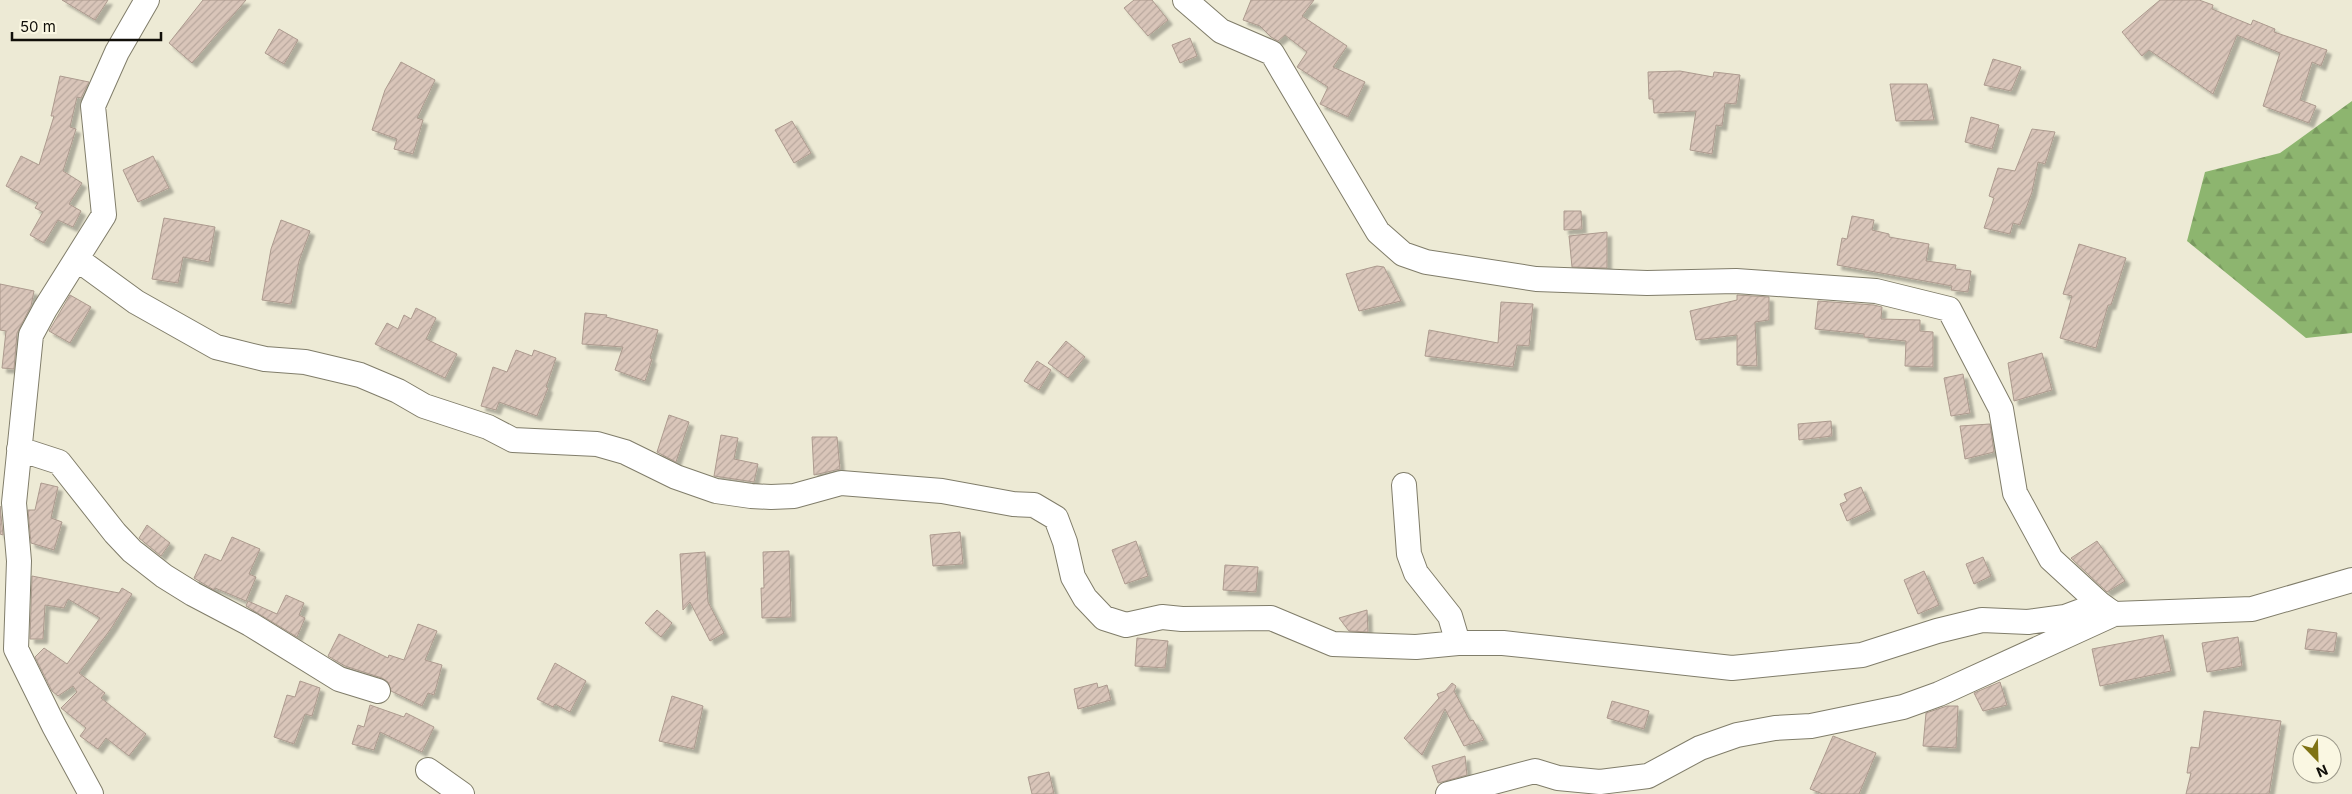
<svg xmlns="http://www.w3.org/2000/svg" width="2352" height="794" viewBox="0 0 2352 794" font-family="Inter,sans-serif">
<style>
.forest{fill:url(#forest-firs)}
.building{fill:url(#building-hatch);stroke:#ac9a8e;filter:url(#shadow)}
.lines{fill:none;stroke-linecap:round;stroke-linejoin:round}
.minor-casing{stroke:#807d6a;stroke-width:26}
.minor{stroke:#fff;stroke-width:24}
</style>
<defs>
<pattern id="forest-firs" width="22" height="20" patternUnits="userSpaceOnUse" patternTransform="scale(1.25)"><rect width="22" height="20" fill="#8db56f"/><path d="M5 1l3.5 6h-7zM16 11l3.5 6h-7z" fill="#799a5f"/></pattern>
<pattern id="building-hatch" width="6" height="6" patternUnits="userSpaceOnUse" patternTransform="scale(1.25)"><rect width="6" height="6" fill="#d9c5b9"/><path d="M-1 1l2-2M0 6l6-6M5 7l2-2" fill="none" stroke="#b9a89e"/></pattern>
<filter id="shadow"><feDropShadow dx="4.5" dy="4.5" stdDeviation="1" flood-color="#0004"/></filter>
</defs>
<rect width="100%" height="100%" fill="#edead5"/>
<!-- forest -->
<path class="forest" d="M2352,101V333L2306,338L2187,241L2205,172L2280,153Z"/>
<!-- building -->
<path class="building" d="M62,0H108L95,20Z
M203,0H246L192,63L169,43Z
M1134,0H1152L1168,20L1148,36L1124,8Z
M1251,0H1314L1302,16L1347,46L1333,67L1365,82L1348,117L1320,104L1328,87L1297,67L1307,52L1285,35L1278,41L1271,37L1260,26L1243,20Z
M2160,0H2199L2213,5L2212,9L2251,25L2253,20L2275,29L2274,32L2327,50L2321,66L2312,62L2300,100L2316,106L2309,123L2263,106L2280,53L2237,35L2213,94L2149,50L2142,56L2122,32Z
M279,29L298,40L284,64L265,53Z
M1190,38L1197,56L1180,63L1172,45Z
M1993,59L2021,67L2011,91L1984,85Z
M401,62L435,80L417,118L423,120L413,154L394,149L397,139L372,130L385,90Z
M1680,71L1713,77L1714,72L1740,75L1736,104L1725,103L1722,126L1716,125L1712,154L1690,150L1696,111L1654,113L1653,99H1649L1648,72Z
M60,76L89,82L81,98L77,97L70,127L76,129L63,171L82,183L69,204L81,211L73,227L58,220L44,243L30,235L43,212L35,208L38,203L6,186L21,156L39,165L54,116H51Z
M1890,84H1927L1934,120L1896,121Z
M1971,117L1999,125L1992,149L1965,142Z
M792,121L811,153L794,163L775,130Z
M2032,129L2055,132L2045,164L2038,162L2032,192L2020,225L2013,223L2010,234L1984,228L1994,198L1989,196L1998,168L2015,171Z
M153,156L169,188L138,202L123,170Z
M1564,211H1581L1582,229L1564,230Z
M1852,216L1874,220L1872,230L1889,234V237L1929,244L1926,261L1956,265L1955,269L1971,271L1968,292L1951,290L1952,286L1837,265L1842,238L1847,239Z
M164,218L215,227L209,262L183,257L178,283L152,279Z
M281,220L310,231L299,261L291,304L262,300L271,249Z
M1607,232V268L1572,267L1569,236Z
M2079,244L2126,258L2111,305H2108L2096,348L2060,338L2072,296L2063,294Z
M1377,266L1384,267L1401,301L1359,311L1346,274Z
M0,284L34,291L31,306L17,333L14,369L2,368L6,331L0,330Z
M70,295L91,307L70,343L49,331Z
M1737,295L1769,297V320L1755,322L1757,366L1737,365V335L1696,340L1690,311L1737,300Z
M1818,301L1874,305L1882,307L1881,319L1920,320V331L1933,332V367L1905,366L1906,341L1864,337V334L1815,329Z
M1501,302L1533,304L1529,346L1517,345L1513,367L1425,356L1429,330L1498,343Z
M416,308L436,318L426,339L457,354L445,378L375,344L387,323L398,329L404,315L411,319Z
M585,313L607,315L606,317L658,330L650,358L652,359L645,381L615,370L623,347L582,344Z
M1066,341L1085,357L1068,378L1048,363Z
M516,350L532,356L534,350L556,358L546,387L548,388L537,416L499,402L496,410L481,406L493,367L507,372Z
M2042,353L2052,390L2014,401L2008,363Z
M1037,361L1051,370L1039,390L1024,381Z
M1963,374L1970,413L1951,416L1944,378Z
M669,415L689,422L676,462L657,452Z
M1831,421L1832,436L1799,440L1798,424Z
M1990,424L1994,452L1965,459L1960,426Z
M721,435L738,438L734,459L758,464L754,482L714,476Z
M812,437H837L840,469L814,475Z
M41,483L58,487L51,518L62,522L54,550L31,543L28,510H35Z
M1861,487L1871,510L1847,521L1840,504L1847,501L1844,494Z
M0,506L3,535L0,534Z
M147,525L170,543L161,556L139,538Z
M960,532L963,564L933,566L930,535Z
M232,537L260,549L249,574L256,577L246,601L215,588L214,590L194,578L205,554L221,561Z
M1136,541L1148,576L1125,584L1112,550Z
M2097,541L2125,581L2107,592L2071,558Z
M789,551L791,617L762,618L761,588H764L763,552Z
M705,552L708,602L724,633L710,641L690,602L683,610L680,554Z
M1983,557L1991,576L1974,584L1966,564Z
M1225,565L1258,567L1256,592L1223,590Z
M1924,571L1939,605L1918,614L1904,580Z
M32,576L119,593L122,588L132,594L112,627L79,673L105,693L101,698L146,734L129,756L106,738L98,749L80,736L86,728L61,708L77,692L73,686L58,696L52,691L35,657L44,648L67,664L100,618L68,599L64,608L45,605L43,639H30Z
M286,595L304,603L299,615L305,618L297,637L246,606L248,601L277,614Z
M657,610L672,623L661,637L645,623Z
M1367,610L1368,632L1349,631L1339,618Z
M418,624L437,631L425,660L442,665L434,695L428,693L422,706L391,691L388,682L382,678L345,666L328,656L339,634L388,658L389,655L404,660Z
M2308,629L2337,633L2334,652L2305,649Z
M2163,635L2171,671L2100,686L2092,649Z
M2238,637L2242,666L2207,672L2202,643Z
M1137,638L1168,641L1165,668L1135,666Z
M555,663L586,681L570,712L555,704L553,707L537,699Z
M300,681L320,688L312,716L305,714L294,744L274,737L287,695L295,697Z
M2000,682L2007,705L1983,711L1974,693Z
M1097,683L1098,688L1107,685L1111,700L1078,709L1074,689Z
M1452,683L1456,686L1454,691L1470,721L1473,720L1484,740L1464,746L1445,709L1422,755L1404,738L1439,698L1437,694L1445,691Z
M672,696L703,706L694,749L659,741Z
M1612,701L1649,711L1644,729L1607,718Z
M370,705L404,717L406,713L434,727L422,752L380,732L374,750L352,744L358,725L364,727Z
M1947,706H1958L1956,748L1923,746L1926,713Z
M2204,711L2281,721L2269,794H2186L2191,773H2187L2191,747L2199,748Z
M1833,736L1876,753L1859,794H1823L1810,789Z
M1465,756L1467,775L1438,783L1432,766Z
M1049,772L1054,794H1032L1028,777Z"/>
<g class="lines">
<defs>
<path id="minor" d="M1185,0L1221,31L1272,53L1378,232L1403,254L1426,262L1536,279L1647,283L1736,281L1876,291L1949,309L2001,409L2015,493L2051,559L2100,604L2114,614L2252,609L2352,580
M77,259L136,302L216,347L265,359L305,362L360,375L398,391L424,406L488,427L513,440L597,444L625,452L676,477L716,491L751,496L771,497L794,496L841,483L942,491L1013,504L1034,505L1056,518L1065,542L1073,577L1085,598L1104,618L1126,625L1162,617L1182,619L1271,618L1333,644L1416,647L1458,643H1503L1732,668L1862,655L1937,631L1982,620L2028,622L2065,617L2100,604
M19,449L59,462L115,533L132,551L164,576L193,594L250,624L339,679L378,691
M1404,485L1409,554L1416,573L1450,616L1458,643
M428,770L462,794
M91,794L54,726L16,649L19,561L14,503L31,335L45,309L104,215L93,106L117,52L147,0
M1448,794L1535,771L1558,778L1600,782L1648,776L1700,748L1737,735L1775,728L1811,726L1903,707L1939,694L2114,614"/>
</defs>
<!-- minor casing -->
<use href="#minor" class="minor-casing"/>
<!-- minor -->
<use href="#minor" class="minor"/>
</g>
<!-- north arrow -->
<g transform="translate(2317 759) rotate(157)"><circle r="24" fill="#faf7e2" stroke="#9d9a8b"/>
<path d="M0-4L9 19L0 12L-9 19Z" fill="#7f7314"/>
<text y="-8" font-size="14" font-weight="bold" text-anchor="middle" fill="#110f09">N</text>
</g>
<!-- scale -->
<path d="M12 32v8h149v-8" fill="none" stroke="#110f09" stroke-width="2.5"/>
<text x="20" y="32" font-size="15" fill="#110f09" stroke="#faf7e2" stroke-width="4" paint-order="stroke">50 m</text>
</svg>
